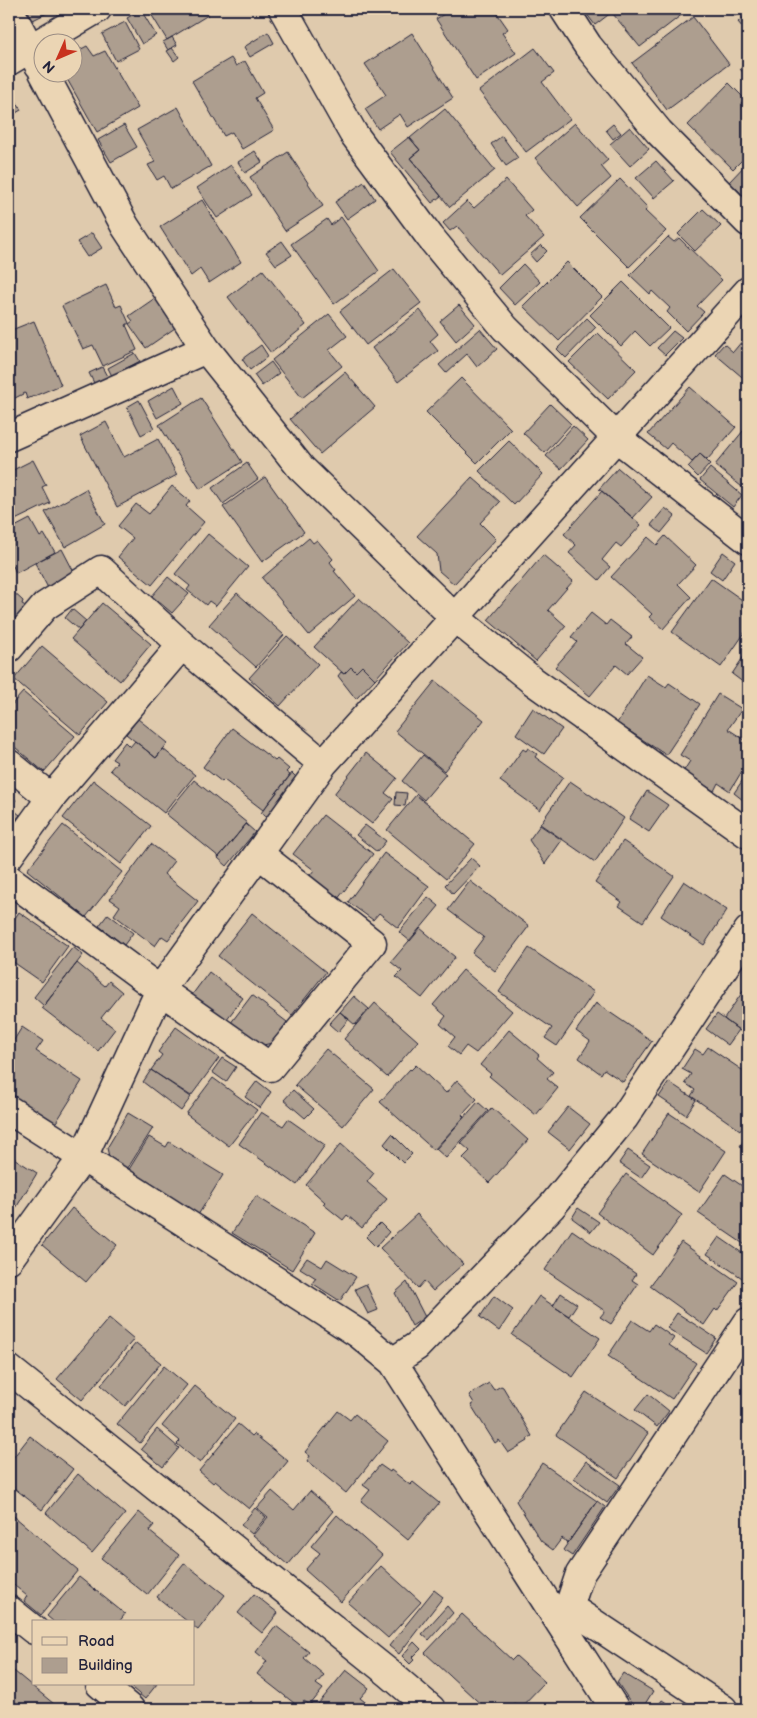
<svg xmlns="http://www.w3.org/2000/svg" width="757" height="1718" viewBox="0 0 757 1718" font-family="'Balsamiq Sans',sans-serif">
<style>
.building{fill:#ad9e8f;stroke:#22223b}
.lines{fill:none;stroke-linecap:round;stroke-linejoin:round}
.minor-casing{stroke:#22223b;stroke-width:31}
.minor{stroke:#ebd5b4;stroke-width:28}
</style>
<rect width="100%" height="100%" fill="#dfcaad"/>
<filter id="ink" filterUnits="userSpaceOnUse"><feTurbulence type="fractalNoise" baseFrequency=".02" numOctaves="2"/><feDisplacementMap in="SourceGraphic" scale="10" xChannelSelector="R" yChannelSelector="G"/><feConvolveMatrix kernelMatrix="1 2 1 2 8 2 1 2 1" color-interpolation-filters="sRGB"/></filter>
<g filter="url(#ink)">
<!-- building -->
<path class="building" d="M27,9H55L33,20Z
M148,9H204L208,15L167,40Z
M452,9H494L508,29L502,33L516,53L476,80L436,19Z
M583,9H609L612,12L595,25Z
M609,9H681L684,13L640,47Z
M730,9H743L735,15Z
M141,10L156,35L142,44L127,18Z
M748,14V34L738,22Z
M693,17L729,64L667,110L632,63Z
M125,22L139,49L116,61L102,34Z
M268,32L274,43L250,57L244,47Z
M412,33L453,98L408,127L400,114L378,129L365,109L386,95L365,64Z
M172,37L177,45L168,50L163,42Z
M87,46L94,56L105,51L138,108L97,132L63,72H72V54Z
M172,48L179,57L174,61L167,51Z
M535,48L554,73L542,82L570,119L526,152L479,91Z
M231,58L236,66L245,61L263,93L255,98L274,130L242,149L232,132L224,136L192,81Z
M748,61V78L740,69Z
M729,83L745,99L741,103L748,111V154L733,169L688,125Z
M16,101L21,110L9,117V105Z
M178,107L211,166L171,189L164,176L157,180L148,165L155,162L137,130Z
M445,109L495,170L450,207L410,158L420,150L410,138Z
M575,123L608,160L601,166L611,178L578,207L535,158Z
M613,124L621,133L613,139L606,130Z
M124,125L137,147L111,162L98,140Z
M630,127L649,149L630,166L610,144Z
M502,136L518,158L506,166L491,144Z
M409,137L420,150L410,158L441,196L432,203L390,152Z
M255,151L262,162L245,173L238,162Z
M288,152L323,206L285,231L250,177Z
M656,161L674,181L654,198L636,178Z
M748,162V200L729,182Z
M231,165L252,195L217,218L197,188Z
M620,179L648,208L645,211L666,231L629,267L580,218Z
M506,180L532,210L525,216L544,237L500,275L457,226L450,231L443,223L467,201L474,208Z
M364,182L375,199L347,219L335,202Z
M202,200L241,262L209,283L200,269L191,276L160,227Z
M703,209L721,226L695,251L678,234Z
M341,217L379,271L334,304L291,244L327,219L331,225Z
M92,233L102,248L87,257L77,242Z
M668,237L674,242L679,238L722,280L697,306L704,312L686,331L667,312L670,308L652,291L650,294L630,275Z
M282,241L292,255L276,265L266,252Z
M541,245L547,251L536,262L530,255Z
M567,262L602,297L559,341L523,306Z
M523,264L540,282L515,305L499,288Z
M394,269L421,303L366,345L340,311Z
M263,270L306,325L271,353L228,297Z
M623,282L669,328L650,346L635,331L621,346L590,315Z
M106,285L116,307L121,305L129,323L126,325L137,350L103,366L93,345L83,349L62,306Z
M155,298L175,328L146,348L129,324L133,321L129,316Z
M459,305L475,324L456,341L440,321Z
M420,310L438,334L430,341L438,351L398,382L372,348Z
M329,314L347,336L329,350L342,366L302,398L272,360Z
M748,315V326L743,321Z
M587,318L596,327L566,358L557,349Z
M34,321L61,385L27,399L25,393L9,401V331Z
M480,329L497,349L477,367L467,354L446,373L439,365Z
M673,331L682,338L665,355L657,348Z
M598,333L636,370L608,399L569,362Z
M748,334V382L715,354L724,344L733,352Z
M261,345L268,356L250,370L242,359Z
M135,353L140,361L112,376L108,368Z
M271,362L279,373L262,386L254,375Z
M102,367L108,378L95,385L89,373Z
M345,372L375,407L320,454L290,419Z
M461,378L511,429L477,463L426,412Z
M174,386L183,403L157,418L148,401Z
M690,387L736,427L707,460L700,454L692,462L671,443L666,449L648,434Z
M201,398L242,462L200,489L159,425Z
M139,400L154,428L141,435L127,407Z
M550,404L571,424L545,453L523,433Z
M106,422L124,457L158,439L177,475L117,507L80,436Z
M748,425V504L742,499L747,491L715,465Z
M573,426L588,440L561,469L546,456Z
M509,441L543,474L514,505L479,471Z
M700,454L710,464L698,477L688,467Z
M33,460L46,485L42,487L50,503L9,523V472Z
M247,463L258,479L223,504L212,488Z
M618,468L652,497L633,518L599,489Z
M710,468L742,495L733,507L700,480Z
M265,477L304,532L262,562L223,507Z
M472,477L500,502L480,523L496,539L454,584L439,571L437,554L417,536Z
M172,486L190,501L186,506L204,522L152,585L118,557L133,538L118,526L136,504L149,514Z
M86,489L105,524L65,547L45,512Z
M602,491L641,525L621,547L616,543L602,560L610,567L599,580L569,553L576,545L564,534Z
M665,508L675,516L661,533L651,525Z
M30,519L40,537L44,534L55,552L16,573L13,566L9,568V530Z
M208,534L248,567L216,606L209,601L206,605L187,590L190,586L175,574Z
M665,536L696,565L678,584L691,597L663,629L649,617L652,614L611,577L648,537L657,545Z
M309,538L313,543L317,540L333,559L330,562L336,570L334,571L355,596L309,635L262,578Z
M62,549L75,574L48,588L35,563Z
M723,552L735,561L722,580L710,571Z
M543,555L573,581L548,610L566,626L536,661L488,620Z
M168,577L189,594L172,613L152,596Z
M711,578L748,604V628L721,667L672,632Z
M9,588L23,601L22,604L31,609L9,634Z
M237,593L284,635L256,667L209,625Z
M359,598L408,643L375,679L362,666L356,672L351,667L344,674L314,647Z
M102,603L151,644L120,681L71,639Z
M72,609L86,621L79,630L65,618Z
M591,613L606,625L610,620L632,637L626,644L642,657L627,674L616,665L590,696L555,667L577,642L571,637Z
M287,636L318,664L280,706L249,678Z
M42,646L108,702L80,735L14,679Z
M748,650V686L732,674Z
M362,666L375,679L356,699L338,676L341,672L344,674L351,667L356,672Z
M647,675L666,687L669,683L700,704L666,755L617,723Z
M435,681L484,720L444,771L395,731Z
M23,692L75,736L44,772L9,742V708Z
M718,694L742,709L728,729L748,742V761L730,791L718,783L714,791L683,772L690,761L680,755Z
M533,708L562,729L544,754L516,734Z
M138,719L168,743L156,758L126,734Z
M232,728L275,761L277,759L289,769L286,772L290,775L263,810L224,780L222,782L203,767Z
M135,741L156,758L163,749L195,775L164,813L110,770L117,762L112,759L125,742L130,747Z
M528,748L537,754L535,757L563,777L540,810L500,781L523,749L526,751Z
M366,753L397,778L385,793L393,799L372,824L334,794Z
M423,755L446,774L424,800L402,781Z
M748,772V804L734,793Z
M292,773L298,779L268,818L261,813Z
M93,780L151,826L121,864L63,818Z
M194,780L247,823L219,857L166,814Z
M570,781L624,818L595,862L540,824Z
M647,791L668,805L649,832L629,819Z
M396,792L407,793L405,806L395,805Z
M9,794L16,800L10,807L20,815L9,828Z
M416,795L475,844L446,879L387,830Z
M323,815L373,854L337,900L308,878L314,870L293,854Z
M246,824L255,832L227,866L218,858Z
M63,825L122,872L86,917L27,870Z
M365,825L386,841L377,852L356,835Z
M540,825L562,840L545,864L529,840Z
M623,841L674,876L643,922L619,906L622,902L595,883Z
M151,844L174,861L164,874L198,901L168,940L162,936L155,946L114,915L120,906L110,899Z
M384,853L429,886L398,928L379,913L373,920L348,902Z
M471,858L480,866L453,894L445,885Z
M470,881L529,926L495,971L472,953L484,937L448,910Z
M684,881L727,910L704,945L661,916Z
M428,897L439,906L410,941L399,932Z
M19,912L68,946L42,982L9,959V927Z
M252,913L326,972L292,1015L218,956Z
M108,914L133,933L124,945L99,926Z
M420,928L455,957L422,998L396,977L402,971L391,962Z
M73,947L83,955L44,1006L34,997Z
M529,948L594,992L557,1046L545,1038L552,1028L499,992Z
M77,963L105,986L109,981L122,992L101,1018L115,1029L98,1051L42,1008Z
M463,970L512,1011L476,1053L466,1046L459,1055L448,1046L455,1037L440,1024L446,1016L433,1005Z
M209,972L243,998L226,1020L192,995Z
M748,984V1037L724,1019Z
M252,995L287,1022L272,1043L259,1046L230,1024Z
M354,996L369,1009L355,1025L340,1012Z
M375,1003L418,1041L387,1077L344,1039Z
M596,1003L652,1041L623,1082L604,1069L601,1074L579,1058L590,1041L576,1031Z
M340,1012L349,1019L338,1032L329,1024Z
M717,1014L739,1030L728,1045L706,1029Z
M22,1027L43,1041L36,1051L82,1081L55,1124L9,1094V1048Z
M176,1027L219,1058L191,1096L151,1070L162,1055L158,1052Z
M9,1028L13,1031L9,1038Z
M509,1030L539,1055L537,1058L553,1072L547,1079L558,1088L536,1115L489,1076L491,1074L480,1065Z
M708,1047L748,1074V1117L740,1130L691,1096L695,1090L685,1083L691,1074L682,1069L695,1049L703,1054Z
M326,1049L374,1089L343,1126L295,1085Z
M222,1058L236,1067L226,1082L212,1072Z
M416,1065L446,1093L457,1080L477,1099L462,1115L464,1117L434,1150L380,1102L410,1069L411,1070Z
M151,1070L191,1097L181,1111L143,1082Z
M213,1078L257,1110L229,1146L186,1114Z
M257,1081L271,1092L260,1108L245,1097Z
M669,1082L696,1100L686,1115L659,1097Z
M293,1090L314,1109L305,1118L284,1100Z
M478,1102L488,1111L446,1158L436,1149Z
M568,1107L590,1124L570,1149L548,1132Z
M492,1108L528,1140L489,1183L463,1158L470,1151L461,1143Z
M261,1112L283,1126L288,1119L325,1145L297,1185L239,1144Z
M128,1113L153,1128L126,1171L110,1161L107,1148Z
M669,1113L726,1151L699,1192L642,1154Z
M392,1134L412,1154L403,1163L384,1144Z
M748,1134V1151L740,1146Z
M149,1137L166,1147L169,1142L223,1175L198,1215L128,1171Z
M341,1144L374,1173L367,1182L387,1199L362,1228L347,1215L343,1220L323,1204L325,1202L306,1185Z
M628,1150L650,1165L641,1178L619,1163Z
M9,1155L37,1173L13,1213L9,1210Z
M626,1174L682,1215L653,1255L597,1213Z
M725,1174L748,1190V1247L698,1213Z
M256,1196L315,1233L292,1270L232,1233Z
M72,1208L117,1245L86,1282L42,1245Z
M578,1208L599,1222L591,1232L572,1218Z
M417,1214L463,1264L433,1291L424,1281L418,1288L380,1248Z
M380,1223L389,1232L376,1247L366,1237Z
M572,1230L636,1274L632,1280L638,1284L611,1324L600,1317L605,1311L545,1270Z
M719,1237L748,1257V1282L707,1254Z
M681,1242L738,1282L717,1311L715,1309L704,1325L650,1286Z
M307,1258L322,1267L327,1259L356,1277L340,1301L312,1283L316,1278L300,1268Z
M407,1282L425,1317L412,1326L395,1293Z
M366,1284L378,1310L368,1314L355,1289Z
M561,1293L577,1304L569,1316L553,1306Z
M494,1296L513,1310L499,1331L480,1317Z
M539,1296L600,1338L573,1377L512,1335Z
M677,1313L716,1338L706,1353L667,1328Z
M109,1318L134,1339L82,1400L57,1379Z
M632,1320L649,1331L654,1324L674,1338L669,1345L696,1363L672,1399L608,1356Z
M136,1343L161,1363L125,1406L101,1385Z
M164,1366L187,1385L140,1443L117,1424Z
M489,1383L494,1390L501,1386L503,1387L532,1436L527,1439L528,1441L508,1453L499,1440L495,1443L471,1405L474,1403L469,1395Z
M195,1386L235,1419L200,1463L177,1444L180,1441L162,1426Z
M586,1392L648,1433L618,1478L556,1435Z
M648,1394L669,1411L657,1427L635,1410Z
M338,1411L350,1420L355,1414L388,1441L346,1493L307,1461L310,1456L305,1452Z
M238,1424L252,1436L254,1434L288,1461L249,1509L215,1481L213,1483L199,1471Z
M157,1429L179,1448L163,1467L141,1449Z
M30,1436L73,1469L42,1510L9,1484V1463Z
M586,1461L620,1485L607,1503L574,1478Z
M542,1463L597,1501L568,1543L562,1538L553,1550L541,1541L516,1501Z
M380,1465L390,1472L391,1470L410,1485L413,1482L439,1503L408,1540L361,1501L370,1490L363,1485Z
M78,1474L125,1514L92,1553L46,1513Z
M272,1491L294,1510L310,1491L333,1511L288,1565L253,1535L268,1517L257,1508Z
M597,1501L605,1507L572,1556L563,1550Z
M255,1508L266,1517L252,1534L241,1525Z
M9,1512L78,1570L41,1615L24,1601L27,1596L9,1581Z
M139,1512L154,1525L149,1531L179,1555L147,1595L101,1558Z
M337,1515L382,1555L341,1602L305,1570L320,1553L311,1546Z
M184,1563L225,1595L198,1630L194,1627V1622H188L157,1597Z
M381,1566L421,1602L388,1638L348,1603Z
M79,1577L125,1614L119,1622H54L47,1616Z
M434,1590L443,1597L399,1654L389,1646Z
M254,1594L278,1613L262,1633L238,1613Z
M447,1606L453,1613L429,1640L422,1634Z
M462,1614L512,1660L516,1656L545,1682L520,1708L514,1703L508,1709H486L425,1653Z
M276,1626L309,1652L304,1658L324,1675L316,1684L323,1689L310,1705L304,1701L299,1707L257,1674L267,1661L256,1652Z
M414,1642L421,1649L412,1658L414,1660L410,1664L402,1656Z
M9,1667L54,1704L50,1709H9Z
M346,1670L369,1688L360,1698L374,1709H314Z
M623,1673L653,1691L642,1709H635L617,1682Z
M127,1684H157L145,1699Z
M662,1700L676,1709H656Z
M251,1701L261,1709H244Z
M102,1703L110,1709H97Z"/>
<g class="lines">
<defs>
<path id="minor" d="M9,9L39,65
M283,9L353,133L430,237L505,328L617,438L748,540
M564,9L588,46L659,132L748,222
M9,61L97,9
M43,72L125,226L206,349L301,468L454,617L533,681L748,834
M9,437L206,349
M9,648L45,606L101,570L182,645L323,764
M9,764L51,798
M9,856L51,798L182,645
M9,879L160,990L270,1067L372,943L259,854
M9,1110L359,1334L393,1362L615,1709
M9,1259L83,1157L160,990L323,764L748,291
M393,1362L417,1346L552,1206L624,1118L748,931
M9,1369L390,1674L431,1709
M569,1607L580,1574L748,1322
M9,1610L34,1630
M553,1611L569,1607L723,1709
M100,1684L130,1709"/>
</defs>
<!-- minor casing -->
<use href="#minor" class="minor-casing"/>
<!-- minor -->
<use href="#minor" class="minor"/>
</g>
</g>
<!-- margin -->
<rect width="757" height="1718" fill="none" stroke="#ebd5b4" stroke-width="30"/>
<rect x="15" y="15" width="727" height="1688" fill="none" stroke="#22223b" stroke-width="2" filter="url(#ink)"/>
<!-- legend -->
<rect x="32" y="1620" width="162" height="65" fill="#ebd5b4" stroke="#9b8d84"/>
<rect x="42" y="1637" width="25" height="8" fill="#ebd5b4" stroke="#9b8d84"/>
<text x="78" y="1646" font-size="15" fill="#22223b">Road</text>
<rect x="42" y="1658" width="25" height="15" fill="#ad9e8f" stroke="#9b8d84"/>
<text x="78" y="1670" font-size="15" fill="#22223b">Building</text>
<!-- north arrow -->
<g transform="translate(58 58) rotate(225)"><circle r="24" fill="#ebd5b4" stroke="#9b8d84"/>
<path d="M0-4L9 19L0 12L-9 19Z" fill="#c8321e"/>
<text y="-8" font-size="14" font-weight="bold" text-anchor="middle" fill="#22223b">N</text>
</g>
</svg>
